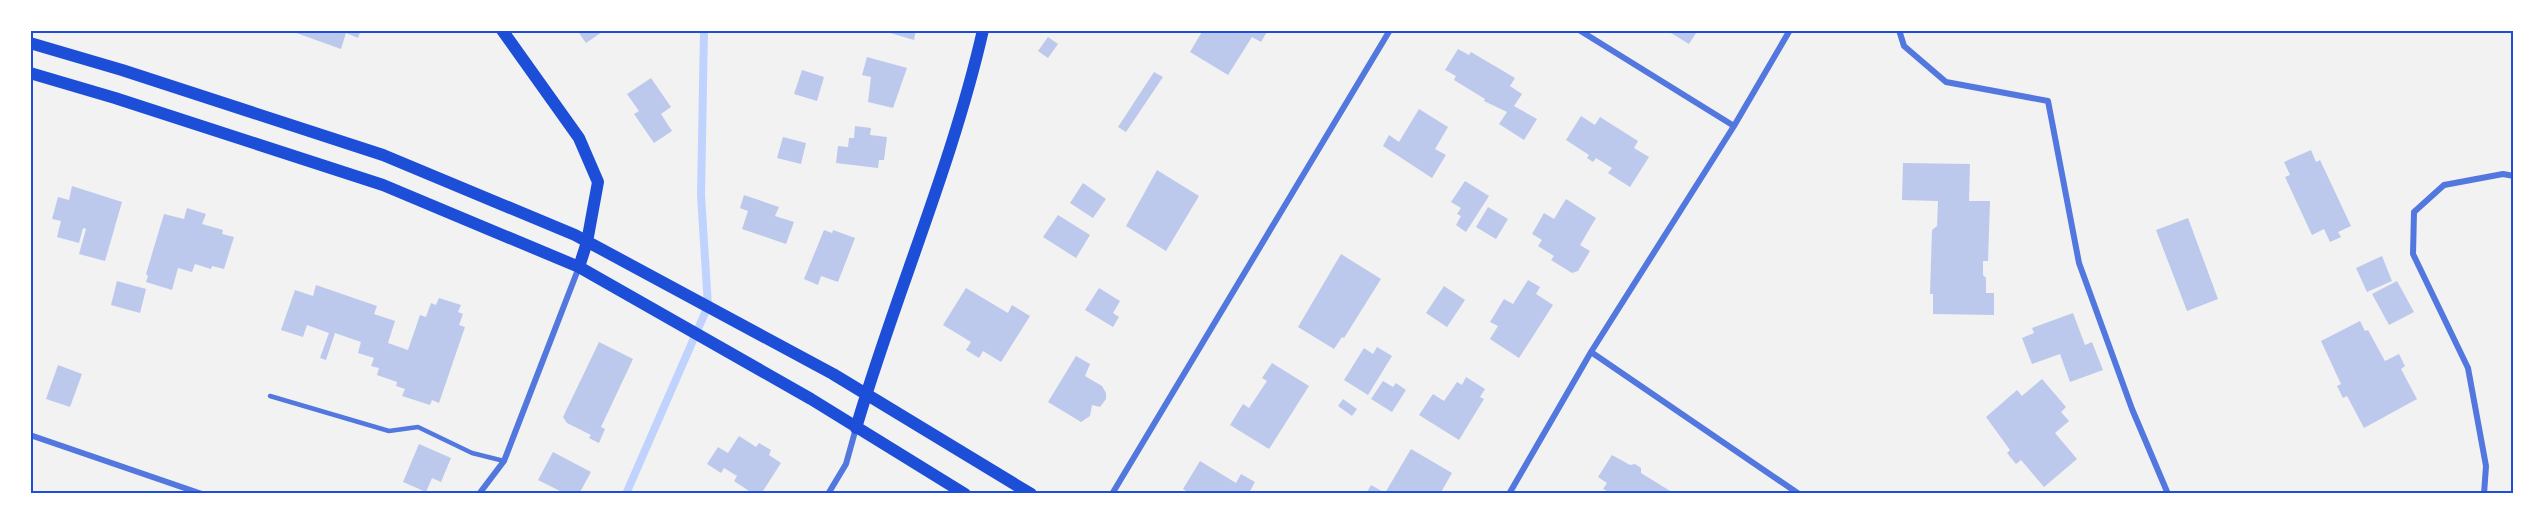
<svg xmlns="http://www.w3.org/2000/svg" width="2544" height="524" viewBox="0 0 2544 524" font-family="'Fira Sans',sans-serif">
<style>
.lines{fill:none;stroke-linecap:round;stroke-linejoin:round}
.stream{stroke:#bfd3fe;stroke-width:8}
.building{fill:#bdc9ec}
.service{stroke:#5277de;stroke-width:4.5}
.minor{stroke:#5277de;stroke-width:6}
.secondary{stroke:#1d4ed8;stroke-width:12}
.neatline{fill:none;stroke:#1d4ed8;stroke-width:2}
</style>
<rect width="100%" height="100%" fill="#f2f2f2"/>
<g class="lines">
<!-- stream -->
<path class="stream" d="M626,494L708,306L701,195L704,30"/>
</g>
<!-- building -->
<path class="building" d="M288,30H361L358,38L346,33L341,49Z
M577,30H605L586,43Z
M880,30H916L914,40Z
M1203,30H1268L1261,42L1252,37L1228,75L1190,52Z
M1666,30H1698L1689,44Z
M1048,37L1058,44L1048,58L1038,51Z
M1458,49L1469,55L1471,52L1515,78L1510,86L1522,94L1514,106L1537,119L1524,140L1499,124L1507,112L1484,101L1485,99L1454,80L1456,76L1445,70Z
M867,57L907,68L893,108L868,102L871,77L862,75Z
M802,70L824,77L817,101L794,94Z
M1154,72L1163,77L1126,132L1118,127Z
M651,78L671,107L661,114L672,131L654,143L634,114L639,111L627,94Z
M1419,109L1448,127L1435,149L1446,155L1432,178L1383,146L1389,135L1399,142Z
M1581,116L1595,125L1600,117L1638,141L1634,148L1649,157L1630,187L1608,173L1612,168L1596,158L1593,162L1587,158L1589,155L1566,140Z
M855,126L871,128L870,135L887,137L884,160H879L878,168L836,163L838,146L848,147L849,138H854Z
M783,137L806,143L801,164L777,158Z
M2311,150L2316,162L2320,160L2351,226L2338,232L2341,237L2330,242L2324,229L2312,235L2285,177L2290,175L2284,162Z
M1903,163L1970,164L1969,201H1990L1988,261H1983V275L1986,278V293H1994V315L1933,314V294H1930L1932,230L1937,226L1938,201L1902,200Z
M1157,170L1199,196L1166,251L1126,226Z
M1465,181L1489,196L1466,232L1456,225L1461,216L1457,214L1461,208L1451,202Z
M1083,183L1106,199L1093,218L1070,203Z
M72,186L122,202L105,261L79,254L86,229L83,228L79,243L57,237L61,221L52,219L58,197L69,200Z
M744,195L779,207L775,216L794,222L786,244L742,229L748,211L740,208Z
M1566,199L1596,218L1580,245L1590,251L1578,271L1572,273L1551,260L1554,256L1538,246L1542,240L1532,234L1544,213L1554,219Z
M1488,207L1508,219L1496,239L1476,227Z
M187,208L206,214L202,224L223,230L222,234L234,237L224,269L212,266L211,269L195,264L192,272L178,268L172,290L146,282L148,276L146,274L164,214L184,219Z
M1058,215L1090,235L1076,258L1043,237Z
M2188,218L2218,299L2187,311L2156,230Z
M824,230L832,233L833,230L855,238L838,282L821,276L818,285L804,279Z
M1341,254L1381,279L1344,338L1342,337L1334,349L1298,327Z
M2382,256L2392,281L2367,292L2356,268Z
M1528,280L1540,287L1536,294L1553,305L1519,358L1490,339L1498,326L1490,322L1504,299L1513,304Z
M117,281L146,289L140,313L111,305Z
M2397,281L2414,312L2389,325L2372,294Z
M316,285L377,306L374,314L395,321L388,343L408,350L420,315L426,317L431,303L436,305L439,298L461,305L458,312L463,314L459,325L465,327L439,403L432,400L430,405L402,396L405,389L396,386L397,382L377,375L379,368L371,366L374,358L358,353L361,342L335,333L326,360L320,358L329,333L307,325L303,337L281,330L295,290L313,296Z
M1444,286L1465,300L1447,327L1426,313Z
M966,288L1008,313L1012,305L1030,316L1001,362L983,351L979,358L966,350L971,342L943,325Z
M1099,288L1120,301L1113,313L1119,317L1113,327L1085,310Z
M2073,313L2085,345L2092,342L2103,370L2070,382L2060,354L2032,364L2022,338L2034,333L2032,328Z
M2360,321L2365,331L2368,330L2385,361L2399,354L2405,366L2401,369L2417,399L2364,428L2347,396L2343,398L2337,386L2341,384L2321,341Z
M599,342L633,359L601,427L605,429L599,443L589,438L591,435L567,423L563,417Z
M1377,347L1392,356L1368,395L1344,380L1364,348L1373,354Z
M1076,356L1090,364L1085,376L1102,386L1106,393V399L1100,407L1092,405L1090,416L1081,422L1048,402Z
M1272,363L1309,386L1269,449L1230,425L1243,404L1249,408L1267,381L1262,378Z
M58,365L82,374L70,407L46,399Z
M1466,377L1485,389L1480,397L1484,399L1459,440L1419,415L1433,394L1444,401L1457,382L1462,385Z
M2042,379L2066,407L2061,412L2069,421L2055,433L2077,459L2044,487L2021,460L2016,464L2007,453L2010,450L1986,417L2017,390L2022,396Z
M1383,381L1393,387L1396,383L1406,390L1392,412L1371,399Z
M1343,399L1357,409L1352,416L1338,406Z
M739,436L756,447L759,443L771,450L769,455L781,463L761,494H747L749,491L734,481L737,476L724,468L721,473L707,464L718,447L728,453Z
M419,444L451,458L441,482L432,478L426,492L403,482Z
M1411,449L1452,473L1440,494H1366L1371,485L1385,493Z
M553,452L591,472L579,494L568,492L566,494L538,480Z
M1612,455L1630,465L1635,464L1641,468V473L1675,494H1605L1607,491L1603,489L1607,483L1598,477Z
M1200,461L1236,483L1241,474L1255,482L1250,491L1256,494H1191L1183,489Z"/>
<g class="lines">
<!-- service -->
<path class="service" d="M270,396L389,431L418,427L472,453L504,461"/>
<!-- minor -->
<path class="minor" d="M1579,30L1734,126
M1899,30L1904,46L1946,82L2048,101L2079,263L2132,409L2168,494
M1591,352L1799,494
M30,435L202,494
M479,494L504,461L579,267
M828,494L846,464L856,428
M1112,494L1390,30
M1509,494L1591,352L1734,126L1790,30
M2484,494L2486,466L2468,368L2413,254L2414,212L2444,185L2503,174L2514,176"/>
<!-- secondary -->
<path class="secondary" d="M502,30L579,138L598,182L587,242L579,267
M30,43L122,70L383,155L575,235L833,374L1031,494
M30,73L115,98L383,185L579,267L811,399L965,494
M856,428C895,295 952,166 983,30"/>
</g>
<!-- border -->
<rect width="2544" height="524" fill="none" stroke="#ffffff" stroke-width="63"/>
<rect x="32" y="32" width="2480" height="460" class="neatline"/>
</svg>
